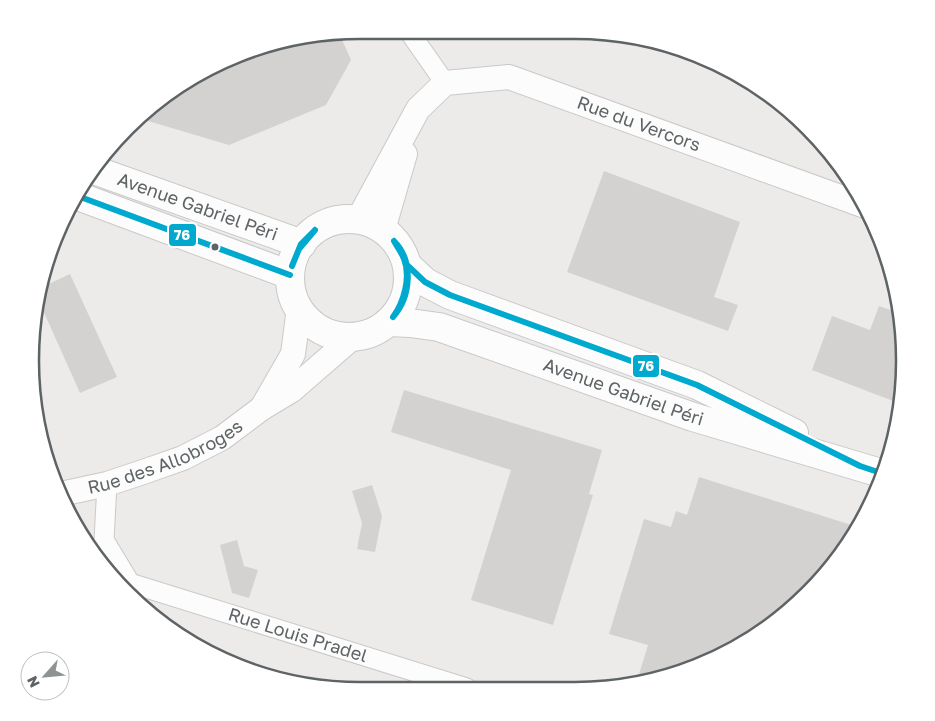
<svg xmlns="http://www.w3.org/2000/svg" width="935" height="721" viewBox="0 0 935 721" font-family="'Golos Text',sans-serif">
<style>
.building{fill:#d4d2d1}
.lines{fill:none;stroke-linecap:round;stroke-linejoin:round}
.service-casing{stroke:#cac9c8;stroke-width:12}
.minor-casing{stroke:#cac9c8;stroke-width:21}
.tertiary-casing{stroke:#cac9c8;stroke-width:26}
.secondary-casing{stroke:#c9c9c9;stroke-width:30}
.service{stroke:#fcfcfc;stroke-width:10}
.minor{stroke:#fcfcfc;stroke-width:19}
.tertiary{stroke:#fcfcfc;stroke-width:24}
.secondary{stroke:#fcfcfc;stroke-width:28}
.bus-1-casing{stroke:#fff;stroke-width:10}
.bus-1{stroke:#00a9ce;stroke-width:6}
.bus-dot{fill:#5e6365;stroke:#fff;stroke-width:2}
.labels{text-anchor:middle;stroke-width:4;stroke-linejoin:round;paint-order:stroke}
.street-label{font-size:18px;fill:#5e6365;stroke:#fff}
.rim{fill:none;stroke:#5e6365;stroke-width:2.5}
.line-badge{stroke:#fff;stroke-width:2}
.badge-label{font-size:14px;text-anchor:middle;font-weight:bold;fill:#fff}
</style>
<rect width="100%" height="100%" fill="#edebe9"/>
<!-- building -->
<path class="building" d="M339,33L351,60L326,105L229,145L138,118L195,74L262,48L261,47L275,41Z
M604,171L740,222L714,297L738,305L728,331L567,272Z
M70,274L117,377L80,393L38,299L40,288Z
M879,306L900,313L905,361L901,404L812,370L832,316L870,330Z
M404,390L602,450L589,494L593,495L553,625L471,600L511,470L391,432Z
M699,477L858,527L849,544L808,594L758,635L681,673L636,684L648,645L609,634L644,519L671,527L676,511L687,515Z
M372,485L382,516L375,552L357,549L362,523L352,491Z
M237,540L244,566L258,570L249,598L232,593L220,545Z"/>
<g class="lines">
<defs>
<path id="service" d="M113,577L129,582"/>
<g id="minor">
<path d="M408,30L445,83"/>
<path id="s1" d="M107,484L104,540L130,583L467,688"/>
</g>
<g id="tertiary">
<path id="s2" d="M358,220L418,109L445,83L509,77L865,206"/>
<path d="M383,230L405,154"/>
<path d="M262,408L293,354L299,308"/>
<path id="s3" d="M61,494L107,484L146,471L183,458L222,438L262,408L292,390L353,337"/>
</g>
<g id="secondary">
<path id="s4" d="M94,170L302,244"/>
<path d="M75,195L290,275"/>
<circle cx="349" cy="278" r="59"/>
<path d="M407,265L425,282L450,295L697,385L794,433"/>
<path id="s5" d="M389,322L410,323L439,327L693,417L884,474"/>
</g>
</defs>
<!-- service casing -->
<use href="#service" class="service-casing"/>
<!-- minor casing -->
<use href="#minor" class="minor-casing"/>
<!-- tertiary casing -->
<use href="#tertiary" class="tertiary-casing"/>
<!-- secondary casing -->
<use href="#secondary" class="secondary-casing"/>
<!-- service -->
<use href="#service" class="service"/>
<!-- minor -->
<use href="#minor" class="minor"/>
<!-- tertiary -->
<use href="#tertiary" class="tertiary"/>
<!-- secondary -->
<use href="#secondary" class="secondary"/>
<defs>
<path id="bus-1" d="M75,195L290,275
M407,265L425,282L450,295L697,385L860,466L884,474
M292,266L301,244L315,230
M292,266L299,249L315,230
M393,317C404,302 411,277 404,259C402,253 397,247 394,241
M393,317C411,297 414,261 394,241"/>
</defs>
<!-- bus-1 casing -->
<use href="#bus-1" class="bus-1-casing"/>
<!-- bus-1 -->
<use href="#bus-1" class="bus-1"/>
</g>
<!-- markers -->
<circle class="bus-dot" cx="215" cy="247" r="4.5"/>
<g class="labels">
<!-- street labels -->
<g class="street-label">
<text dy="6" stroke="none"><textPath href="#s2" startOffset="366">Rue du Vercors</textPath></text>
<text dy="6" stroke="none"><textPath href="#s4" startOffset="110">Avenue Gabriel Péri</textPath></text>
<text dy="6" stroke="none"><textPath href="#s5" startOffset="246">Avenue Gabriel Péri</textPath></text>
<text dy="6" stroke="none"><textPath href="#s3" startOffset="111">Rue des Allobroges</textPath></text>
<text dy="6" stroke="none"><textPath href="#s1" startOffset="282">Rue Louis Pradel</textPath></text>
</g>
</g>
<!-- crop -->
<path d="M0 0H935V721H0ZM360 39H575A321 321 0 0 1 896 360V361A321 321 0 0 1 575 682H360A321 321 0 0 1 39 361V360A321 321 0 0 1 360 39Z" fill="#fff" fill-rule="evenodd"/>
<path class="rim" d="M360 39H575A321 321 0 0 1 896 360V361A321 321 0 0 1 575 682H360A321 321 0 0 1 39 361V360A321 321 0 0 1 360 39Z"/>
<g class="line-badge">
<rect x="168" y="223" width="29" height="24" rx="5" fill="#00a9ce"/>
<rect x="632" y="354" width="28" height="24" rx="5" fill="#00a9ce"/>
</g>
<g class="badge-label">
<text x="182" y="240">76</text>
<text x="646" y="371">76</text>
</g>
<!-- north arrow -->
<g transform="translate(45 676) rotate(243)"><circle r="24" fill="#ffffff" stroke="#bfc1c1"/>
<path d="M0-4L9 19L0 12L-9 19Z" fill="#909393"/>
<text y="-8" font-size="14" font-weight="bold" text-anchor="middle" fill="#5e6365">N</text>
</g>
</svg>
